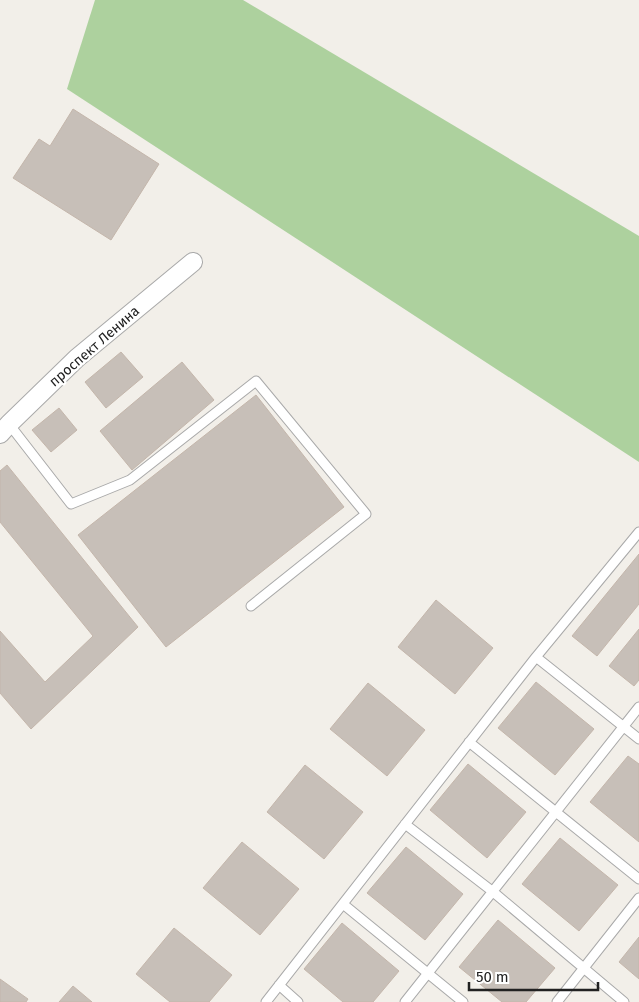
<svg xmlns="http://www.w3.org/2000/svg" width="639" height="1002" viewBox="0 0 639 1002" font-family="'Fira Sans',sans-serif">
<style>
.forest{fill:#add19e}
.building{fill:#c7bfb8;stroke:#c4b6ab}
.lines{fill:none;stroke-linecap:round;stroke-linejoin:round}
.lane-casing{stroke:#a9a9a9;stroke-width:11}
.street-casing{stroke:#a9a9a9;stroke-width:20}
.lane{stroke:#fff;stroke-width:9}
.street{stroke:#fff;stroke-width:18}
.labels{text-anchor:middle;stroke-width:4.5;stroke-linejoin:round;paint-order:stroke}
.street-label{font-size:14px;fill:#222;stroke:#fff}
</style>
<rect width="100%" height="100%" fill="#f2efe9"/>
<!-- forest -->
<path class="forest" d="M95,0H243L639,236V462L67,89Z"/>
<!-- building -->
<path class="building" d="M73,109L159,164L111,240L13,178L39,139L50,146Z
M121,352L143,377L106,408L85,382Z
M182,362L214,400L132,470L100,431Z
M256,395L344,507L166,647L78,535Z
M59,408L77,430L51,452L32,430Z
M7,465L138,627L31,729L0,693V631L45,682L93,636L0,522V471Z
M639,554V604L597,656L572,636Z
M436,600L493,648L455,694L398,647Z
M639,629V680L634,686L609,666Z
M536,682L594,729L555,775L498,728Z
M368,683L425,730L387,776L330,729Z
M628,756L639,764V842L590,802Z
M468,764L526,812L487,858L430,810Z
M305,765L363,812L324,859L267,812Z
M560,838L618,885L579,931L522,884Z
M242,842L299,889L260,935L203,888Z
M406,847L463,894L425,940L367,893Z
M498,920L555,968L526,1002H502L459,967Z
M342,923L399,971L373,1002H343L304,969Z
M174,928L232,975L209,1002H170L136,974Z
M639,937V979L619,962Z
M0,979L28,999L26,1002H0Z
M73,986L92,1002H59Z"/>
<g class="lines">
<defs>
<path id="lane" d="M9,424L71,504L130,480L256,381L366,514L251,606
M536,657L639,739
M469,742L639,879
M405,824L492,891L624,1002
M343,904L463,1002
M279,985L298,1002
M266,1002L536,657L639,532
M405,1002L639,707
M557,1002L639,898"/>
<path id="street" d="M0,434L9,424L77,358L193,262"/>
</defs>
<!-- lane casing -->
<use href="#lane" class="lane-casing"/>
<!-- street casing -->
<use href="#street" class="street-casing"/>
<!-- lane -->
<use href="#lane" class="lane"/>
<!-- street -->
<use href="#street" class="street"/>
</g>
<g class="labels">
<!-- street labels -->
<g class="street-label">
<text transform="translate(94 346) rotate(-41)" y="5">проспект Ленина</text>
</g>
</g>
<!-- scale -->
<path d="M469 982v8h129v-8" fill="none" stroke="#222222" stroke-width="2.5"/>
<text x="476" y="982" font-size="15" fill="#222222" stroke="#ffffff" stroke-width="4" paint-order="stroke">50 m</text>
</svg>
